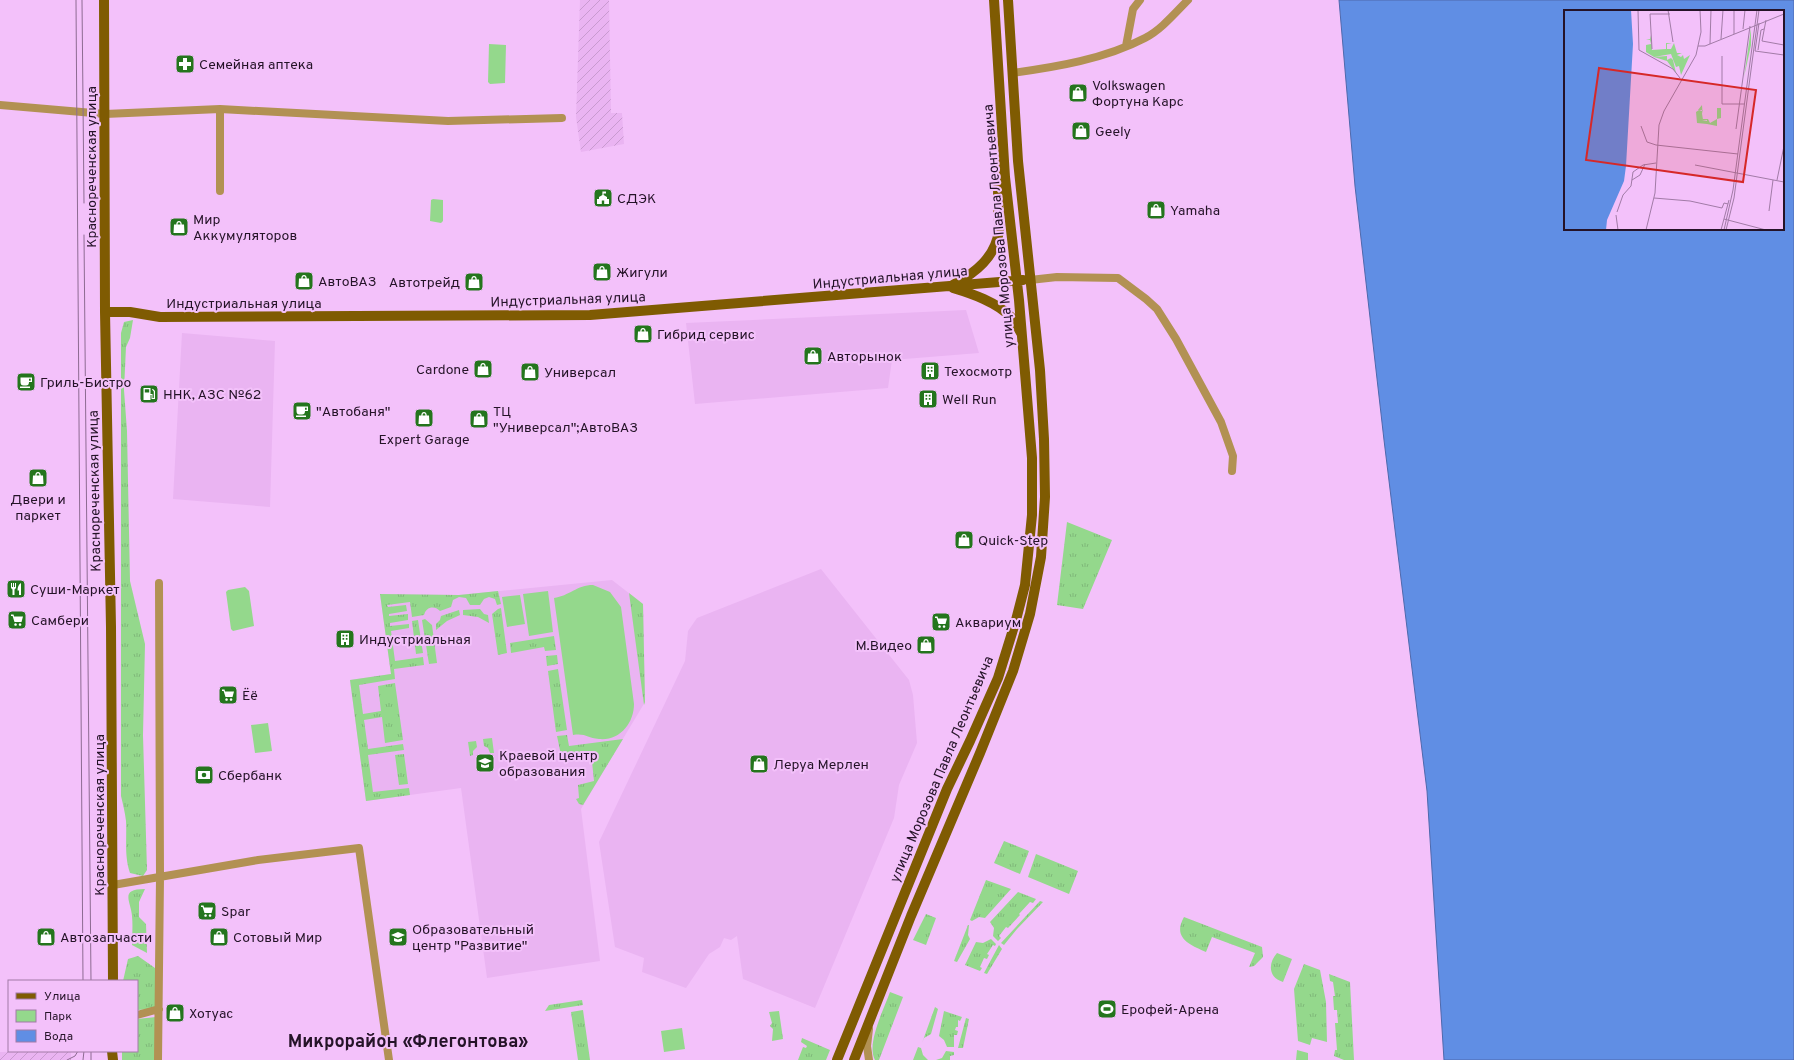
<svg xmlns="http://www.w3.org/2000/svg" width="1794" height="1060" viewBox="0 0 1794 1060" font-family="Overpass,sans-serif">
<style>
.built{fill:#eab4f2}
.industrial{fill:url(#industrial-furrows)}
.grass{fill:url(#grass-tufts)}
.park{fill:#94d88c}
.water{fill:#608ee4;stroke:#4e69ac;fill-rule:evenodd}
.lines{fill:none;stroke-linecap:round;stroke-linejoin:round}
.minor{stroke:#b29153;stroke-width:8}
.major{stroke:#7f5b02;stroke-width:10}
.tram{stroke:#8d6b92;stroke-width:1}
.labels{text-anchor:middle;stroke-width:4;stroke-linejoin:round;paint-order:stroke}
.poi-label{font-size:14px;fill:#251328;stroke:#f3c1fa;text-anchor:start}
.street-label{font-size:14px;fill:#251328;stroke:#f3c1fa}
.district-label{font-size:18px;font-weight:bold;fill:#251328;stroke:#f3c1fa}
.inset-road{fill:none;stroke:#a17ba6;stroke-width:1}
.view{fill:#d62828;fill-opacity:0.15;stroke:#d62828;stroke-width:2}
.inset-edge{fill:none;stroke:#251328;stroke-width:2}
</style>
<defs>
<pattern id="industrial-furrows" width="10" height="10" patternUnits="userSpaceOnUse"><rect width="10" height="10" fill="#eab4f2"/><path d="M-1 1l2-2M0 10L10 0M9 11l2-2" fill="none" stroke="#c99ad0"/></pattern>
<pattern id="grass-tufts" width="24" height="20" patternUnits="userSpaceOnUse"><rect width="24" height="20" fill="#94d88c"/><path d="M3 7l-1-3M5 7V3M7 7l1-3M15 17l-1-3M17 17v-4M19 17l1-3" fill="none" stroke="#7fb879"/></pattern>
</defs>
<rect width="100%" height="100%" fill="#f3c1fa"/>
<!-- built -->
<path class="built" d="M966,310L979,353L892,360L888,388L695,404L686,323Z
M182,333L275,341L270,507L173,499Z
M821,569L909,680L913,695L917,743L899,785L894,818L815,1008L743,979L737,936L731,940L724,938L720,947L709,954L686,988L642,972L644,958L615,947L599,842L685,661L688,631L697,618Z
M612,580L643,604L645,702L581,809L600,961L487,978L461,788L366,801L350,680L391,674L380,594L459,595Z"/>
<!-- industrial -->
<path class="industrial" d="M580,0H609L611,113H622L624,144L581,152L576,117Z
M71,1051V1060H0V1052Z"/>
<!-- grass -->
<path class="grass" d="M133,320L130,338L126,347L124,390L127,431L130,581L145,644L143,735L147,870L143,876L130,873C124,855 127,839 126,821C125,813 123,804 121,796V333L124,322Z
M1067,522L1112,540L1083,609L1057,605Z
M498,591L501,604L497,605L495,599L489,597L484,599L480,605H470L466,598L459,597L453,600L451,607L440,611C434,605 426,607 424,615L412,617L410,602L387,605L388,607L406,605L407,611L389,614V616L408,614V620L390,623V626L409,624V628L391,631L395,661L423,657L424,665L394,669L395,679L359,685L363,714L381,711L378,686L395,683L403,740L385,743L382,717L364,720L368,749L403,744L404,750L368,755L373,792L409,788L410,795L366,801L350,680L391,674L380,594L459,595Z
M629,593L643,604L645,702L644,705Z
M501,608L507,653L498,655L492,614L498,609Z
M480,609L484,614L488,615L489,623L478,617L463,615V610Z
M459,610L460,615L447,621L436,630V624L440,620L441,616Z
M425,619L432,625L437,663L429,664L422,620Z
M418,620L423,653L416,654L412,621Z
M554,636L556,650L545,651L544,647L511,653L510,643Z
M557,655L558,664L547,666L546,656Z
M558,669L567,730L556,732L548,671Z
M567,735L569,746L623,739L583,805L579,804L576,799L579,798L578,785L594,781L591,752L561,755L557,736Z
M492,738L494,753H490L488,748L484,746L483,739Z
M476,741L477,747L473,751V755L470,756L468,742Z
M404,754L408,784L399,785L395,755Z
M1004,841L1029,851L1020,874L994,863Z
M1036,854L1078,871L1069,894L1028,877Z
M986,880L1011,889L985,918L979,917L972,921L970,920Z
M145,889L139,902V917L146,924L147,953L132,945C132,936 133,926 132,916C131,901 119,889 145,889Z
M1018,892L1036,899L1033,903L1030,902L1019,914L1020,915L1008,928L1006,927L999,936L1001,938L998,941L993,936L994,928L990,922Z
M1040,901L1043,902L1017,929L1004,945L1001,943Z
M926,914L936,918L926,945L913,940Z
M1184,917L1262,947L1263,957L1254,966L1249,967L1255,953L1212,937L1206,952C1190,945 1172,938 1184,917Z
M968,925H969L968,935L970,939L957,962L954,961Z
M991,939L996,944L995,946L993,945L987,954L989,955L987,959L984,958L980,967L982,968L980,971L965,965L976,942L983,943Z
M999,945L1002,949L987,974L984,973Z
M1277,953L1292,959L1283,982C1268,978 1268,963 1277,953Z
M138,956L155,968L156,1006L153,1009L137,1010V981H123L128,959Z
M1304,964L1320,970L1326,1002L1327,1042L1312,1038L1310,1045L1298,1041L1294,989Z
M1329,974L1350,982L1354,1060H1344L1334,1056L1335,1050H1337L1335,1023H1338L1337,1010H1334L1333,996H1335L1333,982L1330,981Z
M890,992L903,997L879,1060H875C866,1044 884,1009 890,992Z
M582,1000L583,1005L545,1011L549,1005Z
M935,1007L938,1009L931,1034L924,1038L922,1043Z
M583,1010L590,1060H578L571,1012Z
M779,1011L783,1039L772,1041L773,1029L770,1026L772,1023L769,1012Z
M944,1011L962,1017L960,1021L958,1020V1027H956L955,1030L958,1031L957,1035H954V1047H947L944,1040L939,1036Z
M156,1017L157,1060H122V1051H137V1019Z
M966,1018L969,1019L963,1048H958Z
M802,1038L830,1050L826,1060H798L803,1047L806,1048L807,1046L801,1042Z
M918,1047L921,1048L923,1055L928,1060H913Z
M1297,1050L1308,1053V1060H1296Z
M946,1051L954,1052V1055L950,1056V1060H936L942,1058Z"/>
<!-- park -->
<path class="park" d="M489,44L506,45L505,83L490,84L488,82Z
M433,199L443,200V221L441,223L430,221L431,200Z
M593,585L610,592L621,607L634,704C634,723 620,741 599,739C587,738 586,733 573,735L554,598C569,596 577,585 593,585Z
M245,587L249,591L254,626L233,631L231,629L226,592L228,590Z
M548,591L553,632L529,636L523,594Z
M520,595L525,624L507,627L502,597Z
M268,723L272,751L255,753L251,725Z
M682,1028L685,1049L664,1052L661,1031Z"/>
<!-- water -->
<path class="water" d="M1339,0H1794V1060H1444L1427,791L1384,440L1355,186ZM1565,11H1783V229H1565Z"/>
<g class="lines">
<!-- minor -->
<path class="minor" d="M1126,46L1133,9L1140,0
M1012,73C1056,67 1105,59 1145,38C1161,30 1175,13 1188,0
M0,105L105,114L220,109L448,121L562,118
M220,109V191
M1030,280L1057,277L1118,278L1146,299L1157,309L1176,339L1221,422L1233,456L1232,471
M113,885L258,860L359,848L389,1060
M137,1015L159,1009
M869,1029L867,1046L869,1060
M158,1060L160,878L159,583"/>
<!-- major -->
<path class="major" d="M104,0L105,312L111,627L113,981
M953,285C975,273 996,257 999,230C1000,223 998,216 998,208C998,194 998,179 999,165
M953,288C973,294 996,302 1011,317C1015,321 1018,328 1021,333
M105,312H130L160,317L590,315L1023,280
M112,1051L113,1060
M837,1060L947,789L970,741L998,678L1016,620L1025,585L1032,515V458L1019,300L1005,177L994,0
M854,1060L911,916L980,753L1013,671L1030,614L1041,557L1045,497L1044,439L1040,370L1018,161L1008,0"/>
<!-- tram -->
<path class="tram" d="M76,0L83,981
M82,0L84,203
M84,235L91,981
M91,1051V1060
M67,1060L75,1056L78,1051
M83,1060L84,1051"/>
</g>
<!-- icons -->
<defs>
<symbol id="pharmacy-square" viewBox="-11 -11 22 22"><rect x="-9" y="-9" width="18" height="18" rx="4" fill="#24751d" stroke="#f3c1fa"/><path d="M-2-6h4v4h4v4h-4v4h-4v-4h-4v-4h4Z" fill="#fff"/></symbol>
<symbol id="shop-square" viewBox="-11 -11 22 22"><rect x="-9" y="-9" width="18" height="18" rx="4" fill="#24751d" stroke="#f3c1fa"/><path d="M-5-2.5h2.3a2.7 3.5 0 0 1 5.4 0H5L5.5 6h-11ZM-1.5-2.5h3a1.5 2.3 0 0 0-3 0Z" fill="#fff"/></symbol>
<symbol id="civic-square" viewBox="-11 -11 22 22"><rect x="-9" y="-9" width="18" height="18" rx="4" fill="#24751d" stroke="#f3c1fa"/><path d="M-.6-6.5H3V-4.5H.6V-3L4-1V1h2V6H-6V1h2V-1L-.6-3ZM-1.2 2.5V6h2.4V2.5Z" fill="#fff"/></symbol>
<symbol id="building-square" viewBox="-11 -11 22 22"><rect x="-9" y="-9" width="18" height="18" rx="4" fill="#24751d" stroke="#f3c1fa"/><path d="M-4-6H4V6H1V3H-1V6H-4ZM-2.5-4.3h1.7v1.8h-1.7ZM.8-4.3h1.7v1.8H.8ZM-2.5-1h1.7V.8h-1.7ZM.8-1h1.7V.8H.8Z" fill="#fff"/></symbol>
<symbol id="cafe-square" viewBox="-11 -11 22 22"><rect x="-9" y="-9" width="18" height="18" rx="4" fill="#24751d" stroke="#f3c1fa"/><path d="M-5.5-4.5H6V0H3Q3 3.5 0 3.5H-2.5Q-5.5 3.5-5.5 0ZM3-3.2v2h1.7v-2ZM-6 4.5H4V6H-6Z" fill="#fff"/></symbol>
<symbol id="fuel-square" viewBox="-11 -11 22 22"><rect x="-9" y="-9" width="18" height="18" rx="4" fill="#24751d" stroke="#f3c1fa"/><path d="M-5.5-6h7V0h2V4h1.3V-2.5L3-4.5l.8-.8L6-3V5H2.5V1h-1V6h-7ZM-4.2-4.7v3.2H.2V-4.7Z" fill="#fff"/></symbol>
<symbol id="restaurant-square" viewBox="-11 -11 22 22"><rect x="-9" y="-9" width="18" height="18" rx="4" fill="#24751d" stroke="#f3c1fa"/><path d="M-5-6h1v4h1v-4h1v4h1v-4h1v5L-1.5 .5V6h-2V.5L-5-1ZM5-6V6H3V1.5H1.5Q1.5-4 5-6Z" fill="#fff"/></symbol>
<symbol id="supermarket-square" viewBox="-11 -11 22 22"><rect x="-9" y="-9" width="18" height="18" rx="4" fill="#24751d" stroke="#f3c1fa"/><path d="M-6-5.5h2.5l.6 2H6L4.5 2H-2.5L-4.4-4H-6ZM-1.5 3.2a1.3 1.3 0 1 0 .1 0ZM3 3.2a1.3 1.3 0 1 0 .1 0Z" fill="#fff"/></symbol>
<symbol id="school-square" viewBox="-11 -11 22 22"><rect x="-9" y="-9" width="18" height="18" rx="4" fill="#24751d" stroke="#f3c1fa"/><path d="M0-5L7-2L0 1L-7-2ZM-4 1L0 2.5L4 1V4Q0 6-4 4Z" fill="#fff"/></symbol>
<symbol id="bank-square" viewBox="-11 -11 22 22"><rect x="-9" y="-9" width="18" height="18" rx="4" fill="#24751d" stroke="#f3c1fa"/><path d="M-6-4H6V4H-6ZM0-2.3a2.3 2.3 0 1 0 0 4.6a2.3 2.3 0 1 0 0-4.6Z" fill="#fff"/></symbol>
<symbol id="stadium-square" viewBox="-11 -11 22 22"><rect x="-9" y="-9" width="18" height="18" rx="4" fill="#24751d" stroke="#f3c1fa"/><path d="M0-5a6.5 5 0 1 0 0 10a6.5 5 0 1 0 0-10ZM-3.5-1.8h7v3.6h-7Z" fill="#fff"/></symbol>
</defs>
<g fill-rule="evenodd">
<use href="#pharmacy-square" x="174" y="53" width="22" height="22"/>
<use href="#shop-square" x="1067" y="82" width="22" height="22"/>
<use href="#shop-square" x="1070" y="120" width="22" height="22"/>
<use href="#civic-square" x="592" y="187" width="22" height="22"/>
<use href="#shop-square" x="1145" y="199" width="22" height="22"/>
<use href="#shop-square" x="168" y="216" width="22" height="22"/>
<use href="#shop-square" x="591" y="261" width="22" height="22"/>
<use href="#shop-square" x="293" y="270" width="22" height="22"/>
<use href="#shop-square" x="463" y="271" width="22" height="22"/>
<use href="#shop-square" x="632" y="323" width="22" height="22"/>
<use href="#shop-square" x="802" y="345" width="22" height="22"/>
<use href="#shop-square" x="472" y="358" width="22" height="22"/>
<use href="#building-square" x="919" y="360" width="22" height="22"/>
<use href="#shop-square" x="519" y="361" width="22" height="22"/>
<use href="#cafe-square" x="15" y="371" width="22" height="22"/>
<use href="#fuel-square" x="138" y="383" width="22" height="22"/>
<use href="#building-square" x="917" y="388" width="22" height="22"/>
<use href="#cafe-square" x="291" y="400" width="22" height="22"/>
<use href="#shop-square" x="413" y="407" width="22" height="22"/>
<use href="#shop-square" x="468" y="408" width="22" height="22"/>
<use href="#shop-square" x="27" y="467" width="22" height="22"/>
<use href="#shop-square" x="953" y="529" width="22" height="22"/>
<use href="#restaurant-square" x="5" y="578" width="22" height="22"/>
<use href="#supermarket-square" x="6" y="609" width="22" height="22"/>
<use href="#supermarket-square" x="930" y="611" width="22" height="22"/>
<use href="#building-square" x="334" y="628" width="22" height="22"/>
<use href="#shop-square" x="915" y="634" width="22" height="22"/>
<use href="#supermarket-square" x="217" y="684" width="22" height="22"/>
<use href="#school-square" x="474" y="752" width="22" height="22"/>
<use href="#shop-square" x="748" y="753" width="22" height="22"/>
<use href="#bank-square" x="193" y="764" width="22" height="22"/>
<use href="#supermarket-square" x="196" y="900" width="22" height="22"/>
<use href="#shop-square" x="35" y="926" width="22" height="22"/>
<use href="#shop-square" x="208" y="926" width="22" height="22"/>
<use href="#school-square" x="387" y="926" width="22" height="22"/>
<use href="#stadium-square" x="1096" y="998" width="22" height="22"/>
<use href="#shop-square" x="164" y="1002" width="22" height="22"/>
</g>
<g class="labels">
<!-- poi labels -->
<g class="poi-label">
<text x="199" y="69">Семейная аптека</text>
<text x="1092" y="90">Volkswagen<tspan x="1092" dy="16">Фортуна Карс</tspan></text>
<text x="1095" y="136">Geely</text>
<text x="617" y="203">СДЭК</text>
<text x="1170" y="215">Yamaha</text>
<text x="193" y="224">Мир<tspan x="193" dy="16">Аккумуляторов</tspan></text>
<text x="616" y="277">Жигули</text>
<text x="318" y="286">АвтоВАЗ</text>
<text x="460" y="287" text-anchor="end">Автотрейд</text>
<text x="657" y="339">Гибрид сервис</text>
<text x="827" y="361">Авторынок</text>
<text x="469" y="374" text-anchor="end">Cardone</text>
<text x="944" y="376">Техосмотр</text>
<text x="544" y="377">Универсал</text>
<text x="40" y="387">Гриль-Бистро</text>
<text x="163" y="399">ННК, АЗС №62</text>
<text x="942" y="404">Well Run</text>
<text x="316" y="416">"Автобаня"</text>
<text x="493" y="416">ТЦ<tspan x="493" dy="16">"Универсал";АвтоВАЗ</tspan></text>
<text x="424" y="444" text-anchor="middle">Expert Garage</text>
<text x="38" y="504" text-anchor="middle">Двери и<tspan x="38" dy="16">паркет</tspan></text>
<text x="978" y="545">Quick-Step</text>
<text x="30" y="594">Суши-Маркет</text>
<text x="31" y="625">Самбери</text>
<text x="955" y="627">Аквариум</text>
<text x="359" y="644">Индустриальная</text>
<text x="912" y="650" text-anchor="end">М.Видео</text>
<text x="242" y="700">Ёё</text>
<text x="499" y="760">Краевой центр<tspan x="499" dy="16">образования</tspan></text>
<text x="773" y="769">Леруа Мерлен</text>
<text x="218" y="780">Сбербанк</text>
<text x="221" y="916">Spar</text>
<text x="412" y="934">Образовательный<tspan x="412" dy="16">центр "Развитие"</tspan></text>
<text x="60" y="942">Автозапчасти</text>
<text x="233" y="942">Сотовый Мир</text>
<text x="1121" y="1014">Ерофей-Арена</text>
<text x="189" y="1018">Хотуас</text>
</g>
<!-- street labels -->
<g class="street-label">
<text transform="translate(91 167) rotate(-90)" y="5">Краснореченская улица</text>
<text transform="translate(998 226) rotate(-95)" y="5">улица Морозова Павла Леонтьевича</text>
<text transform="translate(890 277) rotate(-5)" y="5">Индустриальная улица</text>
<text transform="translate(568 299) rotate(-2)" y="5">Индустриальная улица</text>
<text x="244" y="308">Индустриальная улица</text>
<text transform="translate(94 491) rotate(-91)" y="5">Краснореченская улица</text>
<text transform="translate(941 769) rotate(-67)" y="5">улица Морозова Павла Леонтьевича</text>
<text transform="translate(99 815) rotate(-90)" y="5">Краснореченская улица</text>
</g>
<!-- district labels -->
<g class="district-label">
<text x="408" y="1047">Микрорайон «Флегонтова»</text>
</g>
</g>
<!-- overview -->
<g transform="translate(1564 10)">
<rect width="220" height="220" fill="#f3c1fa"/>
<path d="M187,18V35L180,67ZM87,25L88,40L102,39V33H108L103,34V39H107L110,33L113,43H118L113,45L117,47L119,45L120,49L126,45L117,65L115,56L112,57L107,44L90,47L82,42V35L87,34L86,30L82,29H86ZM103,46V50L107,48L109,50L112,63L103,51L90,47ZM138,95L139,109H144L146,113L153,109V98H157V108L153,109V116L143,114V110H138L139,100H134Z" fill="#94d88c"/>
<path d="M135,100L138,101V110L143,111V114L133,113L132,102Z" fill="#94d88c"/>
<path d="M0,0H67L69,34L62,156L60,171L43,210L42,220H0Z" fill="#608ee4"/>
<path class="inset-road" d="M74,0L75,40L109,59L116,68M104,0L109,32M202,10L198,31L220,35M195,13L191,41L220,45M179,19L181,0M170,24V0M157,29L159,0M146,34L147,0M134,36H141L220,4M88,39L86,4H106M194,40L197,20L200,19M158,46V94H180M77,116L83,132L92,135M172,119L186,16M92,135L174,144M131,155L220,172M68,170L76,165L81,154M213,170L220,136M90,188L126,191L158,198L160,193L164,194M205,201L209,170M53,202L59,185L67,176L69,162L79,155L92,153M52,205L54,220M160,209L202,220M82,220L91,183L95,115L100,101L132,45L137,22L136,0M157,220L165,190M160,220L169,180L193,0M162,220L170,188L195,0"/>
<path class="view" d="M35,58L192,80L179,172L22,150Z"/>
<rect width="220" height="220" class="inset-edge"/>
</g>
<!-- legend -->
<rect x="8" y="980" width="130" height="72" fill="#f3c1fa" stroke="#a17ba6"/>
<rect x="16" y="993" width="20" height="6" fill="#7f5b02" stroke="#a17ba6"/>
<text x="44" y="1000" font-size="12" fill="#251328">Улица</text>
<rect x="16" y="1010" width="20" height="12" fill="#94d88c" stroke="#a17ba6"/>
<text x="44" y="1020" font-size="12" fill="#251328">Парк</text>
<rect x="16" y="1030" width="20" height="12" fill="#608ee4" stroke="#a17ba6"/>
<text x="44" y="1040" font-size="12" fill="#251328">Вода</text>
</svg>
